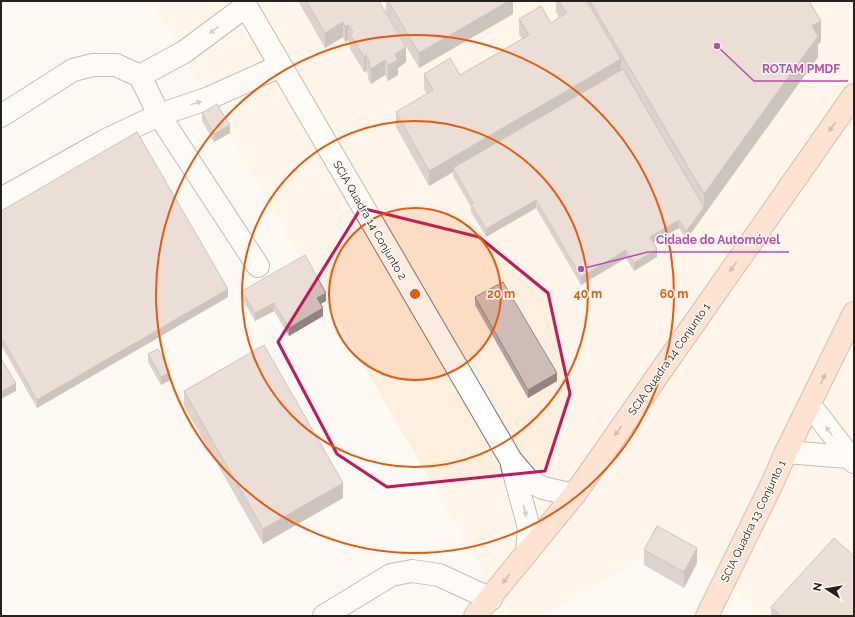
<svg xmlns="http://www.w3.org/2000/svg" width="855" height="617" viewBox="0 0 855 617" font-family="Raleway,sans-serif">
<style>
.built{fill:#ffefdf}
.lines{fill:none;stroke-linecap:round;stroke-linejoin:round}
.minor-casing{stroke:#7f7367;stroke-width:24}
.major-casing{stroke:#b07656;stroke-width:24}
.minor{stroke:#fff;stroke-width:22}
.major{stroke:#fdc8ad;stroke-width:22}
.wall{fill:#b3a29d}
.shaded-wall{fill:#92847f}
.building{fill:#d0bcb6;stroke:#92847f}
.oneway{fill:#9d9b99}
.oneway2{fill:#927464}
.marked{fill:none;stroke:#c2185b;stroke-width:3;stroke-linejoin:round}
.ring{fill:none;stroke:#e8590c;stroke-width:2}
.labels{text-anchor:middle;stroke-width:3;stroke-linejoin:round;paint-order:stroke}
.street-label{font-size:11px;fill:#26211c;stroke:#fff9f3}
.centre{fill:#e8590c;stroke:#fff9f3;stroke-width:2}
.ring-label{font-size:12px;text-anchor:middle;font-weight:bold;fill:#e8590c;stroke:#fff9f3;stroke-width:3;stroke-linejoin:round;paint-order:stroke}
.leader{fill:none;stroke:#bb4ead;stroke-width:1.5}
.callout-dot{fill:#bb4ead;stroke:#fff9f3;stroke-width:1.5}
.callout-label{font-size:12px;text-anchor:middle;font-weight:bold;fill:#bb4ead;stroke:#fff9f3;stroke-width:3;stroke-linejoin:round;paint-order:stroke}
</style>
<rect width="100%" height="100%" fill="#fff9f3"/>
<!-- built -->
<path class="built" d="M152,1H854V616H763L678,538L540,616H509Z"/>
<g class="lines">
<defs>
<path id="minor" d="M243,1L511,460L528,480L543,488L574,495
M140,76L184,52L246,6
M1,116L73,70L93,65H116L140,76L159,115L258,266
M1,199L106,140L159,115L209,98L280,66
M810,405L854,462
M786,452L848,457
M512,465L529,528L527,553
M324,616L391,575L412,571L439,575L491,599"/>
<path id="major" d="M475,616L574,495L854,95
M707,616L772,484L786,452L854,313"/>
</defs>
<!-- minor casing -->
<use href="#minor" class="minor-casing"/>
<!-- major casing -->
<use href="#major" class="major-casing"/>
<!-- minor -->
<use href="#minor" class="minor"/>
<!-- major -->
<use href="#major" class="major"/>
</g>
<!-- wall -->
<path class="wall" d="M298,1H379L406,62L398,68V75L388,81L385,75L371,84L368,79V74L366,71L364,72L350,49V43L348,40L345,42L343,37L325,48Z
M386,1H513V14L419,68L386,12Z
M556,1H809L821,42L818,44V57L686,240L679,228L654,242L657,257L634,271L626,258L581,285L536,208L486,237L471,212V207L453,176V172L429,186L396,127V112L427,94L424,89V74L460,75L522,39L519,34V19L551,23L559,17L556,12Z
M202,113L230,133L214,142L202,121Z
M1,211L228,297L37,408L1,345Z
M242,291L326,301L320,304L323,316L289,336L274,311L255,321L242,299Z
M475,297L557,381L528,398L475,305Z
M148,354L170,380L161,385L148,362Z
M184,391L343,498L263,544L184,406Z
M644,550L697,563L684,588L644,565Z
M771,607L854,616H771Z"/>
<!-- shaded-wall -->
<path class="shaded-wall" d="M509,1H513V14L419,68V53Z
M821,21V42L818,44V57L686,240V232L704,207V194L812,26Z
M343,22V37L325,48V33Z
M348,25V40L345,42V27Z
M406,47V62L398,68V75L388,81V65L395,54Z
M366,55V71L364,72V57Z
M621,59V74L453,168V172L429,186V171Z
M385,60V75L371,84V69Z
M230,125V133L214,142V134Z
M536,200V208L486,237V229Z
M679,220V228L650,244V237Z
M657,249V257L634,271V263Z
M626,250V258L581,285V277Z
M228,289V297L37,408V400Z
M326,293V301L317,306V298Z
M274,303V311L255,321V313Z
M323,308V316L289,336V328Z
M170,372V380L161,385V377Z
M557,373V381L528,398V390Z
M16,383V391L1,399V392Z
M343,483V498L263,544V529Z
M697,548V563L684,588V572Z"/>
<!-- building -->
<path class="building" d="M306,1H379L406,47L395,54L398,60L388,65L385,60L371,69L368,64L370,63L366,55L364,57L350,34L353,32L348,25L345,27L343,22L325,33Z
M388,1H509L419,53Z
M559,1H587L621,59L429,171L396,112L433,90L424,74L450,58L460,75L529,35L519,19L541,6L551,23L566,13Z
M590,1H809L821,21L812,26L818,36L704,194Z
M623,69L704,207L686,232L679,220L650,237L657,249L634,263L626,250L581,277L536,200L486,229L471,204L473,203L453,168Z
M217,104L230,125L214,134L202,113Z
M137,132L228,289L37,400L1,337V211Z
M305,255L326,293L317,298L323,308L289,328L274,303L255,313L242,291Z
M503,282L557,373L528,390L475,297Z
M264,345L343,483L263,529L184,391Z
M158,349L170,372L161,377L148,354Z
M1,359L16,383L1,392Z
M657,526L697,548L684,572L644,550Z
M834,538L854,556V616H781L771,607Z"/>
<!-- one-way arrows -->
<defs><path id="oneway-solid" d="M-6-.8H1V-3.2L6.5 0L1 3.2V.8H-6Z"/></defs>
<g class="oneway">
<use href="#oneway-solid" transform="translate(214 30) rotate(143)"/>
<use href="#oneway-solid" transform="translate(196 103) rotate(-18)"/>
<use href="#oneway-solid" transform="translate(829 431) rotate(-126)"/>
<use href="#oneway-solid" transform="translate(525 511) rotate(76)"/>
</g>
<g class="oneway2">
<use href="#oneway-solid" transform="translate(832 127) rotate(125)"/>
<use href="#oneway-solid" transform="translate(733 267) rotate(125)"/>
<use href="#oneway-solid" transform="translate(823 379) rotate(-65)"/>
<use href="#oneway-solid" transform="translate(618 431) rotate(125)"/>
<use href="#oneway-solid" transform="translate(506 579) rotate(128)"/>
</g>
<!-- marked area -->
<path d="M0 0H855V617H0ZM361,208L479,237L548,293L570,394L545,471L387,487L337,454L278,342Z" fill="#fff9f3" fill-opacity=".55" fill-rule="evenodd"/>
<path class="marked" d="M361,208L479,237L548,293L570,394L545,471L387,487L337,454L278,342Z"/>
<!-- distance rings -->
<circle cx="415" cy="294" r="86" fill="#e8590c" fill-opacity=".12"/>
<g class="ring">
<circle cx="415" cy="294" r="86"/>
<circle cx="415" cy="294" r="173"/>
<circle cx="415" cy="294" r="259"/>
</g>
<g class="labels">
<!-- street labels -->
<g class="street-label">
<text transform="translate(370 220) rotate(60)" y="4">SCIA Quadra 14 Conjunto 2</text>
<text transform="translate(669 359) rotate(-55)" y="4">SCIA Quadra 14 Conjunto 1</text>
<text transform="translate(753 521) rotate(-64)" y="4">SCIA Quadra 13 Conjunto 1</text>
</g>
</g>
<circle cx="415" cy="294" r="6" class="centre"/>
<g class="ring-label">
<text x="501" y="298">20 m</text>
<text x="588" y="298">40 m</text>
<text x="674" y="298">60 m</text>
</g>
<!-- callouts -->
<path class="leader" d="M717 46L754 81H848M581 269L648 252H789"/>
<g class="callout-dot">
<circle cx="717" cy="46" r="4"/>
<circle cx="581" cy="269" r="4"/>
</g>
<g class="callout-label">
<text x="801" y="73">ROTAM PMDF</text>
<text x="718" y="244">Cidade do Automóvel</text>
</g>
<!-- border -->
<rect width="855" height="617" fill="none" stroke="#26211c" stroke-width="4"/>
<!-- north arrow -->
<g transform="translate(827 589) rotate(282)" stroke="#fff9f3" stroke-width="3" paint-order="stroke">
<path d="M0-3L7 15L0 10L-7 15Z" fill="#26211c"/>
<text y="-6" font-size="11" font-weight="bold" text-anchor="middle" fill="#26211c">N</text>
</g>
</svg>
